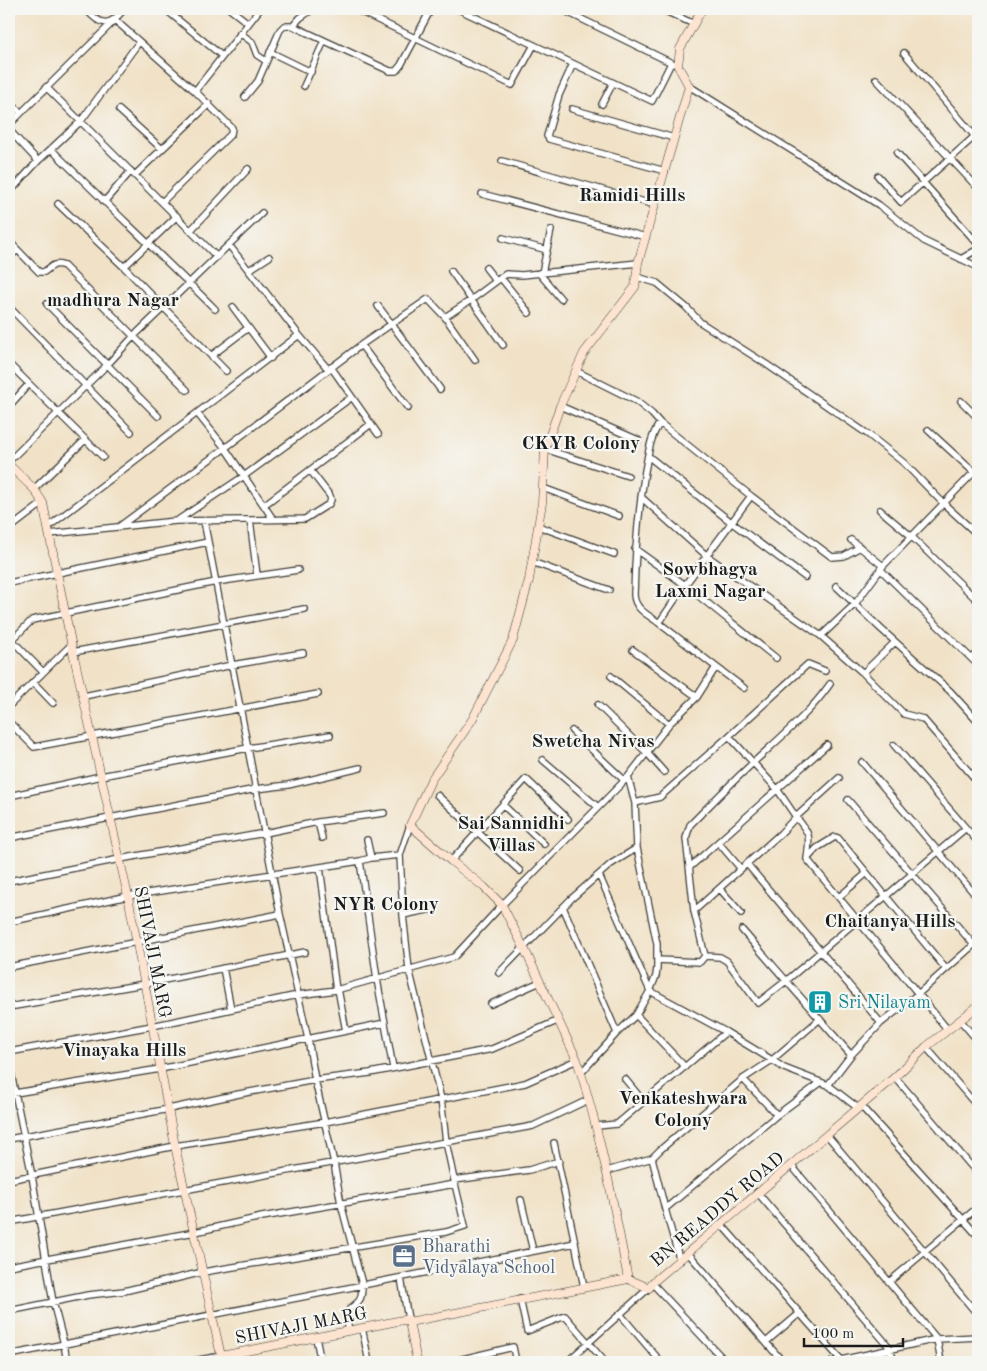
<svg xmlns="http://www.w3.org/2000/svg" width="987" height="1371" viewBox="0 0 987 1371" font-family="'Old Standard TT',serif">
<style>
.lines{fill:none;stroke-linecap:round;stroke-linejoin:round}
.street-casing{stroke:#3c3a36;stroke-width:8}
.secondary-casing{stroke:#3c3a36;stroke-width:9}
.street{stroke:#fff;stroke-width:5.5}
.secondary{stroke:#fde4d0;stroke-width:8}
.labels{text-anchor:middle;stroke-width:4.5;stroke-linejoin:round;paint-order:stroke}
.street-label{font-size:18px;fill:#1c1c1c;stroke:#f6f6f2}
.culture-label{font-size:18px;fill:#0d838f;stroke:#f6f6f2;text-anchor:start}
.service-label{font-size:18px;fill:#4e5e75;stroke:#f6f6f2;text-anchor:start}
.neighbourhood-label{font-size:19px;font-weight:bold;fill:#1c1c1c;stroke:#f6f6f2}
</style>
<rect width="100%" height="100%" fill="#f6f6f2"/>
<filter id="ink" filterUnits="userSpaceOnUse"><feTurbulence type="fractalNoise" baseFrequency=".02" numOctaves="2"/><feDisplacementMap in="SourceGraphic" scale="10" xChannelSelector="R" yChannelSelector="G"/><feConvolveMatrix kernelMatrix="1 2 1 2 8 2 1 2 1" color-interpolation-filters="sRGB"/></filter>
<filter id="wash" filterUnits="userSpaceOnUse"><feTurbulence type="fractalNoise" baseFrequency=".0096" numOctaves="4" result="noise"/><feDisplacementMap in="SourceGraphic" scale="20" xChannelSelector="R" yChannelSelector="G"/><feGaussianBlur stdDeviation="1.12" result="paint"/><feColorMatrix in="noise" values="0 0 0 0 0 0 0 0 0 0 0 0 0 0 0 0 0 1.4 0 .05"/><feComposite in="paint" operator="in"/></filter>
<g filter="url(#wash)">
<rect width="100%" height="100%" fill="#f1e2c7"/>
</g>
<g filter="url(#ink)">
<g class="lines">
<defs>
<path id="street" d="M86,9C101,27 110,27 124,9
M165,9L222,56
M230,9L248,23
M355,9L512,85L534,45
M458,9L652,101L671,63
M561,9L674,64
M661,9L694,24
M293,26L300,18L313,9
M240,33L252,42L257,55L266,61
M270,52L311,72
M904,53L978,140
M573,64L559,95L547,136L549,139L665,171
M876,79L978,188
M304,86L324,41
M689,86L879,205L924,241L978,267
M46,87L217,257
M195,91L260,9
M245,97L258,81L280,30L284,26H293L390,71H396L401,65L431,9
M9,100L21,113
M602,104L613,83
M572,109L674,138
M119,110L162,149
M9,125L115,20L195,91L232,128L231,134L162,202
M9,130L38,161
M51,149C105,203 161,255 215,309
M897,153L978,244
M502,161L655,205
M135,175L209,104
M878,176L901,202L975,136
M9,193L38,161L81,121L139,42
M482,194L646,237
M104,202L131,171
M58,204L124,267L226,371
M191,230L248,169
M503,238L547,250
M9,241L39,272H44C52,266 55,262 64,266L187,390
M229,245L299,335L328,369
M9,258L17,250
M961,259L978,249
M124,267L177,216
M486,268L496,281
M249,270L269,257
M451,271L503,345
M539,273L561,299
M542,273L551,230
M637,277L657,283L686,307L700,322L766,364L869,435L904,463L944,504L978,535
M501,278L529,313
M47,304L158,416
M378,306L440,389
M9,307L131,432
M233,307L271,358
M445,317L475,360
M361,345L408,408
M211,356L248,328
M9,364L103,457
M331,367L378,434
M576,371L636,401L652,414L660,423
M961,401L978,418
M9,406L29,384
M560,406L638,440
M197,413L225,448L273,519
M928,430L978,476
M545,449L628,476
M648,456L731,522L805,577
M9,461L108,364L134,336L262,213
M543,488L619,516
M34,489L85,440
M641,497L707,556L821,636L863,673L904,714L923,719L978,782
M264,505L371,424
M880,510L911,536L978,601
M178,520L244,476L352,397
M250,520L257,575
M204,521L280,914L308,1039L315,1080L334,1163L341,1204L362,1284C362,1308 356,1299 346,1314L349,1331
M120,526L225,448L361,345L428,299L445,317L471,300L506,274L522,275L638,263
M538,526L614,554
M48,527L299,335
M9,529L43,503
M49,534L176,521L305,519L329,504L331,500L330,496L310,470
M851,540L883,566
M635,549L685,585L776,658
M532,562L609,590
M880,569L978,665
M9,583L208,542
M836,586L881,629L950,691L978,722
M659,623C649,615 635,610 634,595C635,553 638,513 645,471C648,456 650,436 660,423L751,496L832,557L844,556L860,547
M821,636L855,604L883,566L978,468
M9,637L43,672
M12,640L32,620L216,582L298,570
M633,650L697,697
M73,652L304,609
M972,658L978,653
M716,667L744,688
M863,673L895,642
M611,676L669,724
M33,682L53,703
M84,696L232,665L303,653
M598,705L648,754L664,772
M9,706L72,644
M9,722L34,747L318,694
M572,731L624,780
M894,745L978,842
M543,760L598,807
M862,762L978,898
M839,778L796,817C811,835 810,836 807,859L948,1030
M437,795L520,871
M9,796L101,776L248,748L330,735
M848,800L974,945
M635,803L660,797L729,736
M503,805L544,844
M318,822L322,838
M9,838L256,789L288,785L360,768
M367,840L371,858
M718,842L741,869
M400,855L403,915L409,969L441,1099L446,1142L454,1180L529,1170L559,1161
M807,859L817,848L835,837L838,838L946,969
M360,861L377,979L393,1068
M451,861L526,779L568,819
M747,864L881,1023
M320,867L336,990
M690,867L827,745
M599,875L650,991L726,1032L772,1060L820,1019
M9,881L120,859L265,833L318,822L384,813
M720,889L741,913
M839,897L867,873
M563,907L617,1033
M694,911L781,833L796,817L777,789L729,736L808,664L825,671
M403,915L432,909
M9,922L128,896L360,861L371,858L400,855L410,825
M742,930L851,1055L881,1023L918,994L978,941
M705,956L720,957L727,961L758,1003L786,981L966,828
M705,956L694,911L686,838L690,825C711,804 732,782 754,762C781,737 809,714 830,684
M657,960L700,962L705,956
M9,967L280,914
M223,968L231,1009
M499,973L571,899L611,864L637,848L635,803L628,777
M338,989L346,1031L385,1023
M491,1004L540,982
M9,1007L144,984L305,952
M636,1015L685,1067
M960,1020L978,1041
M926,1047L978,1107
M9,1052L152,1026L298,995L336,990L454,957L502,905L628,777L669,724L697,697L716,667L659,623L685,585L751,496
M9,1063L32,1176L53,1302L64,1344L67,1362
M581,1073L617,1033L636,1015L650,991L656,976L657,968V944L637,848
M895,1077L978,1174
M625,1079L643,1101
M743,1079L777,1115
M828,1085L851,1055
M9,1094L160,1069L346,1031
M861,1106L978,1236
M597,1126L617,1124L726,1032
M827,1135L978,1315
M9,1139L169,1109L239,1094L315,1080L370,1073L492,1049L557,1021
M554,1143L575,1243
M791,1165L937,1339L941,1362
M607,1171L652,1158
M9,1180L175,1146L325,1122L525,1083L577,1060
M757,1192L891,1349L893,1362
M521,1200L533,1251
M665,1209L777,1115L820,1083
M9,1222L533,1126L588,1100
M721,1224L842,1361
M688,1253L783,1362
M680,1261L665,1209L652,1158L660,1150L743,1079L772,1060L784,1068L828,1085L858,1108
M9,1266L195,1232L262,1217L455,1184
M401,1278L408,1319
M889,1282L978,1207
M652,1283L726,1362
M520,1299L527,1331L565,1316L605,1362
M9,1311L88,1295L124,1291L203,1272L446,1232L465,1226L454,1180
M620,1314L661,1362
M362,1328L369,1362
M316,1338L321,1362
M766,1342L800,1313
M9,1355L575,1243L584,1287
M188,1362L221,1356L222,1362
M450,1362L513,1347L516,1362
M567,1362L649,1288
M832,1362L937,1339L978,1337"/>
<path id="secondary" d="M9,465L34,489L43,503L73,652L128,896L175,1146L221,1356L408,1319L409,1322
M628,1279C614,1205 600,1132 577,1060L524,948L502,905L484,887L451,861L410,825L431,780L472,720L513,640L529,580L542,503L545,449L560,406L584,353L635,287L638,263L689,86L678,66L680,49L702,9
M409,1322L628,1279L649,1288L652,1283L895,1077L926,1047L978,1006
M409,1322L417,1362"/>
</defs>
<!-- street casing -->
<use href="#street" class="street-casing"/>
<!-- secondary casing -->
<use href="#secondary" class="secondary-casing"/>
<!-- street -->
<use href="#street" class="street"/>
<!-- secondary -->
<use href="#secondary" class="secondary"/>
</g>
</g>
<!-- icons -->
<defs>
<symbol id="building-square" viewBox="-11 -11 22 22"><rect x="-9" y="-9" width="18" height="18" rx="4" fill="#0f9aa8" stroke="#f6f6f2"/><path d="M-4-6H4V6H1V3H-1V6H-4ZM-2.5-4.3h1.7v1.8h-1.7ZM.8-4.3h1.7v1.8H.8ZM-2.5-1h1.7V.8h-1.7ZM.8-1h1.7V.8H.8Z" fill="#fff"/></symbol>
<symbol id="office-square" viewBox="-11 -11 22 22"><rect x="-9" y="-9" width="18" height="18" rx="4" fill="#5c6f8a" stroke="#f6f6f2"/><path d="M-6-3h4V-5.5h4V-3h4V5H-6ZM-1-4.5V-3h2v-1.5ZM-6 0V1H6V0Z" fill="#fff"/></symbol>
</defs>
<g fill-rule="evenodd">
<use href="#building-square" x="806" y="988" width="28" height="28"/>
<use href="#office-square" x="390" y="1242" width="28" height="28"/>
</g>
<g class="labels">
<!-- street labels -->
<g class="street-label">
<text transform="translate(153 952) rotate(79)" y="6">SHIVAJI MARG</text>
<text transform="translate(717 1209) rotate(-40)" y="6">BN READDY ROAD</text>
<text transform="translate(301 1325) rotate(-11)" y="6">SHIVAJI MARG</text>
</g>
<!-- culture labels -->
<g class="culture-label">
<text x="838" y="1008">Sri Nilayam</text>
</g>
<!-- service labels -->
<g class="service-label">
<text x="422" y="1252">Bharathi<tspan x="422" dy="21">Vidyalaya School</tspan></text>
</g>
<!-- neighbourhood labels -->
<g class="neighbourhood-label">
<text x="632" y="201">Ramidi Hills</text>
<text x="113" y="306">madhura Nagar</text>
<text x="581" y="449">CKYR Colony</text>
<text x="710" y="575">Sowbhagya<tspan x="710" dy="22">Laxmi Nagar</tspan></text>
<text x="593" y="747">Swetcha Nivas</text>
<text x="511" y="829">Sai Sannidhi<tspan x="511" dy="22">Villas</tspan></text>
<text x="386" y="910">NYR Colony</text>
<text x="890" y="927">Chaitanya Hills</text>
<text x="124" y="1056">Vinayaka Hills</text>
<text x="683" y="1104">Venkateshwara<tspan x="683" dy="22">Colony</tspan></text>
</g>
</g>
<!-- margin -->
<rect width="987" height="1371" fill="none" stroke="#f6f6f2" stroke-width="30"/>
<!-- scale -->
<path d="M804 1338v8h99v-8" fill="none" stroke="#1c1c1c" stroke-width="2.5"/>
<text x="812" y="1338" font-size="15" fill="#1c1c1c" stroke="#f6f6f2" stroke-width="4" paint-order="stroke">100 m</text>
</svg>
